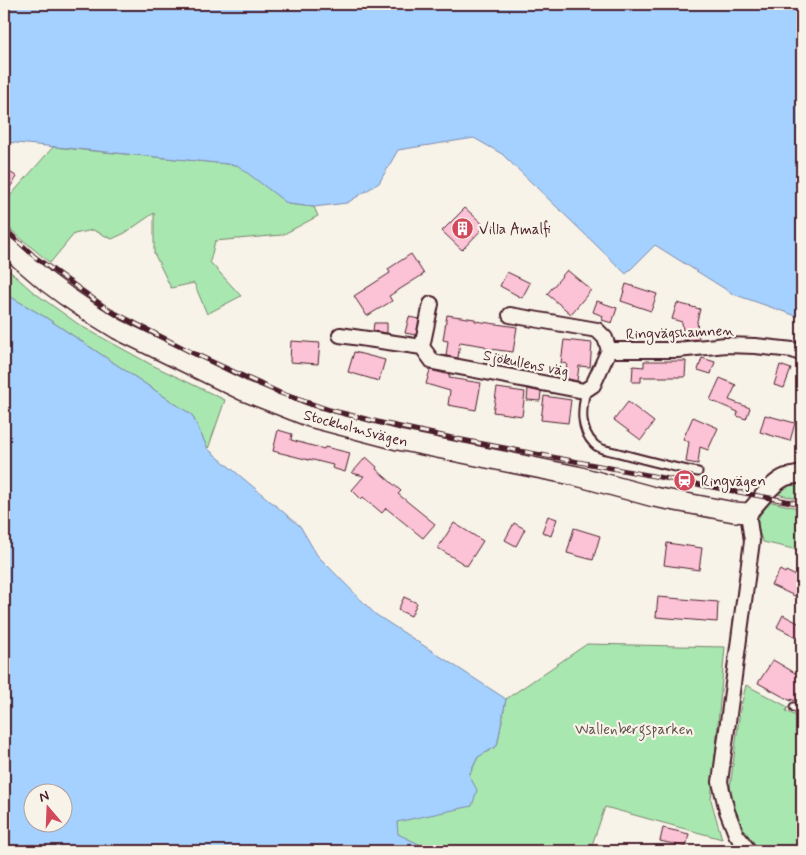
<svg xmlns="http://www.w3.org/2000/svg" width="806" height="855" viewBox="0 0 806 855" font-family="Mynerve,sans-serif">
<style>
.built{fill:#f8e5e3}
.green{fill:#a8e7af;stroke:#79836d}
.water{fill:#a4d1ff;stroke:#808aaa;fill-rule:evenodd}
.building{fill:#fcc3d7;stroke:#4a1f2b}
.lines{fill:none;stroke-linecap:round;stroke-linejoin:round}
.service-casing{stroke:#4a1f2b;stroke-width:11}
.minor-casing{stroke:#4a1f2b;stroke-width:18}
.tertiary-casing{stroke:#4a1f2b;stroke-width:20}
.secondary-casing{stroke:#4a1f2b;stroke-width:22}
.service{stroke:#f7f3e8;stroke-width:7}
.minor{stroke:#f7f3e8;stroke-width:14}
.tertiary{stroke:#f7f3e8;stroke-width:16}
.secondary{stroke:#f7f3e8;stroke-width:19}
.rail-casing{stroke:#4a1f2b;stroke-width:5}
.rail{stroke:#f7f3e8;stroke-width:3;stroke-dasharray:9;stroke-linecap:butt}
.labels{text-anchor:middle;stroke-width:4.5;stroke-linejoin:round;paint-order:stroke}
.poi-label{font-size:15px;fill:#4a1f2b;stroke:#f7f3e8;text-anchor:start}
.street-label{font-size:15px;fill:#4a1f2b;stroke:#f7f3e8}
.park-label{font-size:15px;fill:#62514c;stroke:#f7f3e8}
</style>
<rect width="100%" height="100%" fill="#f7f3e8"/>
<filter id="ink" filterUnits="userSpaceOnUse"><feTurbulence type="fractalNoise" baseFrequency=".02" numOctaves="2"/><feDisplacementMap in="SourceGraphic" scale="10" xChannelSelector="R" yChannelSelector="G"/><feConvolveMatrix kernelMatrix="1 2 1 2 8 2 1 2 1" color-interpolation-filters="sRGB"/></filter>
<g filter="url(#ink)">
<!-- built -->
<path class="built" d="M773,493L802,500V509L768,501Z"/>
<!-- green -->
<path class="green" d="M53,147L238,165L288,204L314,207L318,216L282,235L215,241L210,262L241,296L207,314L194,283L171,288L154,253V213L125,233L112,239L93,230L74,234L50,263L4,224V203Z
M4,266L32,291L81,326L152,365L225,400L208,449L192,415L45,317L4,293Z
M802,479V500L773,493L782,485Z
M768,501L802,509V551L763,542C754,521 757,520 768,501Z
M587,644L725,647L711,800L722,839L605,807L590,851H433L397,834V821L471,806L469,776L478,757L497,746L506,699Z
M746,685L788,707L786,711L802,719V851H760L739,828L732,807L730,788L740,710Z"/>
<!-- water -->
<path class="water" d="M4,4H802V318L733,294L655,245L626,274L502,154L474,138L398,150L379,183L347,203L314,207L288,204L237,165L6,142L4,141Z
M4,293L45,317L192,415L208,449L300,526L317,555L375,614L506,699L497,746L478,757L469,775L477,790L472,806L397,822L398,834L433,851H4ZM32,792H62V822H32Z"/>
<!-- building -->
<path class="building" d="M7,170L17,177L4,196V175Z
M465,208L485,226L462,250L442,231Z
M411,254L424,274L389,296L392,301L367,316L354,296L390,273L388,269Z
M567,270L591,290L571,314L547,294Z
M507,272L530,283L522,298L500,286Z
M626,284L657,294L651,311L621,301Z
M597,301L617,308L612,323L602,320L603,316L593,312Z
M677,303L700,309L697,321L699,339L684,340L682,322L672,319Z
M447,315L475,319V321L517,327L513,352L490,349L485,348V346L460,342L458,358L446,356L448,341L443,340Z
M409,317L419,319L416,335L405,333Z
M374,323H387V333L373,331Z
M564,340L592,343L590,367L579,366L577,381L565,378L567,364L561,363Z
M291,341L320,343L318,364L290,362Z
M354,352L385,360L379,381L348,372Z
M702,358L715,362L711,374L698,370Z
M644,361H686L685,377H641V382H632L633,366L644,367Z
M780,365L791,369L784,388L774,385Z
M430,370L450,375L449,378L481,383L476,410L448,405L450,391L426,384Z
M720,378L736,385L729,400L750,408L746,419L737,416L738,412L710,400Z
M497,388L525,392L522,416L493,412Z
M528,389L541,392L540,401L527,400Z
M544,396L571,400L568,423L541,420Z
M628,402L654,422L641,440L614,420Z
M765,415L795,423L790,441L760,432Z
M693,417L718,428L708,450L700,447L698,464L686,462L689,442L683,439Z
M278,430L292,434L291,440L324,449L325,447L350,453L345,472L332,468L333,465L309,459V460L273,451Z
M366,457L377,467L376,469L401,491L398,494L435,524L423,538L386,508L382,513L363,497L361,499L352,490L364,476L352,473Z
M548,516L557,519L551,536L542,532Z
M454,523L483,541L467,566L438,548Z
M514,523L525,529L516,546L505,540Z
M574,528L600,536L593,560L567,553Z
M667,543L702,548L699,570L664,565Z
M780,570L785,573L786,571L802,579V587L797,597L771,585Z
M404,597L417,603L411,616L398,610Z
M658,597L718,602L717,622L656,617Z
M783,615L802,625V630L798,638L777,627Z
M773,660L802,677V698L799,703L791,699V701L758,683Z
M663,828L689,834L686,847L660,841Z"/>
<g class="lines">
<defs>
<path id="service" d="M586,390C582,408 579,429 594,444C599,450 612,451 619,453C645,460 671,467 698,472
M794,707L802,711"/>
<path id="minor" d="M510,315L597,330L605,338L609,350H677L726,345L755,346L793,350L802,354
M340,335L422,347L433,362L584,391L593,385L609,350
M422,347L431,304
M748,513L752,541L720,782L727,811L736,834L749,851"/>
<path id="tertiary" d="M748,513C759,502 772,482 786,477C791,476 797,475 802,474"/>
<path id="secondary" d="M4,245L47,282L66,296L91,313L117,329L244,391L310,417L398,440L577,476L654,497L734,512L748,513"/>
</defs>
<!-- service casing -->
<use href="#service" class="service-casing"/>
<!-- minor casing -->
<use href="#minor" class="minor-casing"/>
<!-- tertiary casing -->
<use href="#tertiary" class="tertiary-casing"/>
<!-- secondary casing -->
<use href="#secondary" class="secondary-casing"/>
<!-- service -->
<use href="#service" class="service"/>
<!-- minor -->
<use href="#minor" class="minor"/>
<!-- tertiary -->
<use href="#tertiary" class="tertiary"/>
<!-- secondary -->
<use href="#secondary" class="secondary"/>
<defs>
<path id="rail" d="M4,228L35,257L109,310L193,353L280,393L330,410L382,423L457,439L802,504"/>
</defs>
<!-- rail casing -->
<use href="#rail" class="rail-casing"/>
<!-- rail -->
<use href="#rail" class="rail"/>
</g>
</g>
<!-- icons -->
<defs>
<symbol id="building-disc" viewBox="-11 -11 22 22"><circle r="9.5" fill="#d1495b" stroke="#f7f3e8"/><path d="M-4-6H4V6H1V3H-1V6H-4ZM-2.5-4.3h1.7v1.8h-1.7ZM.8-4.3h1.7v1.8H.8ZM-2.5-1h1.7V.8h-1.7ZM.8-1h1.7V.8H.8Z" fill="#fff"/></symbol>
<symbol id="station-disc" viewBox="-11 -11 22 22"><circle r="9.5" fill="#d1495b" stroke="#f7f3e8"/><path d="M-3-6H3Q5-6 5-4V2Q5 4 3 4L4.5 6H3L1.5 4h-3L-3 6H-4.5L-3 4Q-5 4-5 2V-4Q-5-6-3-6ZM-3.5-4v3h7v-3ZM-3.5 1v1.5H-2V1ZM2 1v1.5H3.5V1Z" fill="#fff"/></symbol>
</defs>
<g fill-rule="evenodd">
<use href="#building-disc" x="450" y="216" width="25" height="25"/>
<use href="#station-disc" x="672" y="468" width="25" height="25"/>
</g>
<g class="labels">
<!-- poi labels -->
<g class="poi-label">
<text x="479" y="234">Villa Amalfi</text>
<text x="701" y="486">Ringvägen</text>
</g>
<!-- street labels -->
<g class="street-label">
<text transform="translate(680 332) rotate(-2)" y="5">Ringvägshamnen</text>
<text transform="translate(526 363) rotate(11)" y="5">Sjökullens väg</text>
<text transform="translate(356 428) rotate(15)" y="5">Stockholmsvägen</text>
</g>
<!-- park labels -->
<g class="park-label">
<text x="634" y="734">Wallenbergsparken</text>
</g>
</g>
<!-- margin -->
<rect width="806" height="855" fill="none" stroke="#f7f3e8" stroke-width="20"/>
<rect x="10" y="10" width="786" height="835" fill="none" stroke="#4a1f2b" stroke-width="2" filter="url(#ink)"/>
<!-- north arrow -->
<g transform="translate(48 808) rotate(341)"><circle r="24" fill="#f7f3e8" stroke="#b29e9c"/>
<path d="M0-4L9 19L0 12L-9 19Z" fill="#d1495b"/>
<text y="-8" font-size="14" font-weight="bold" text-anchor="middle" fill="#4a1f2b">N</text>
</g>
</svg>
